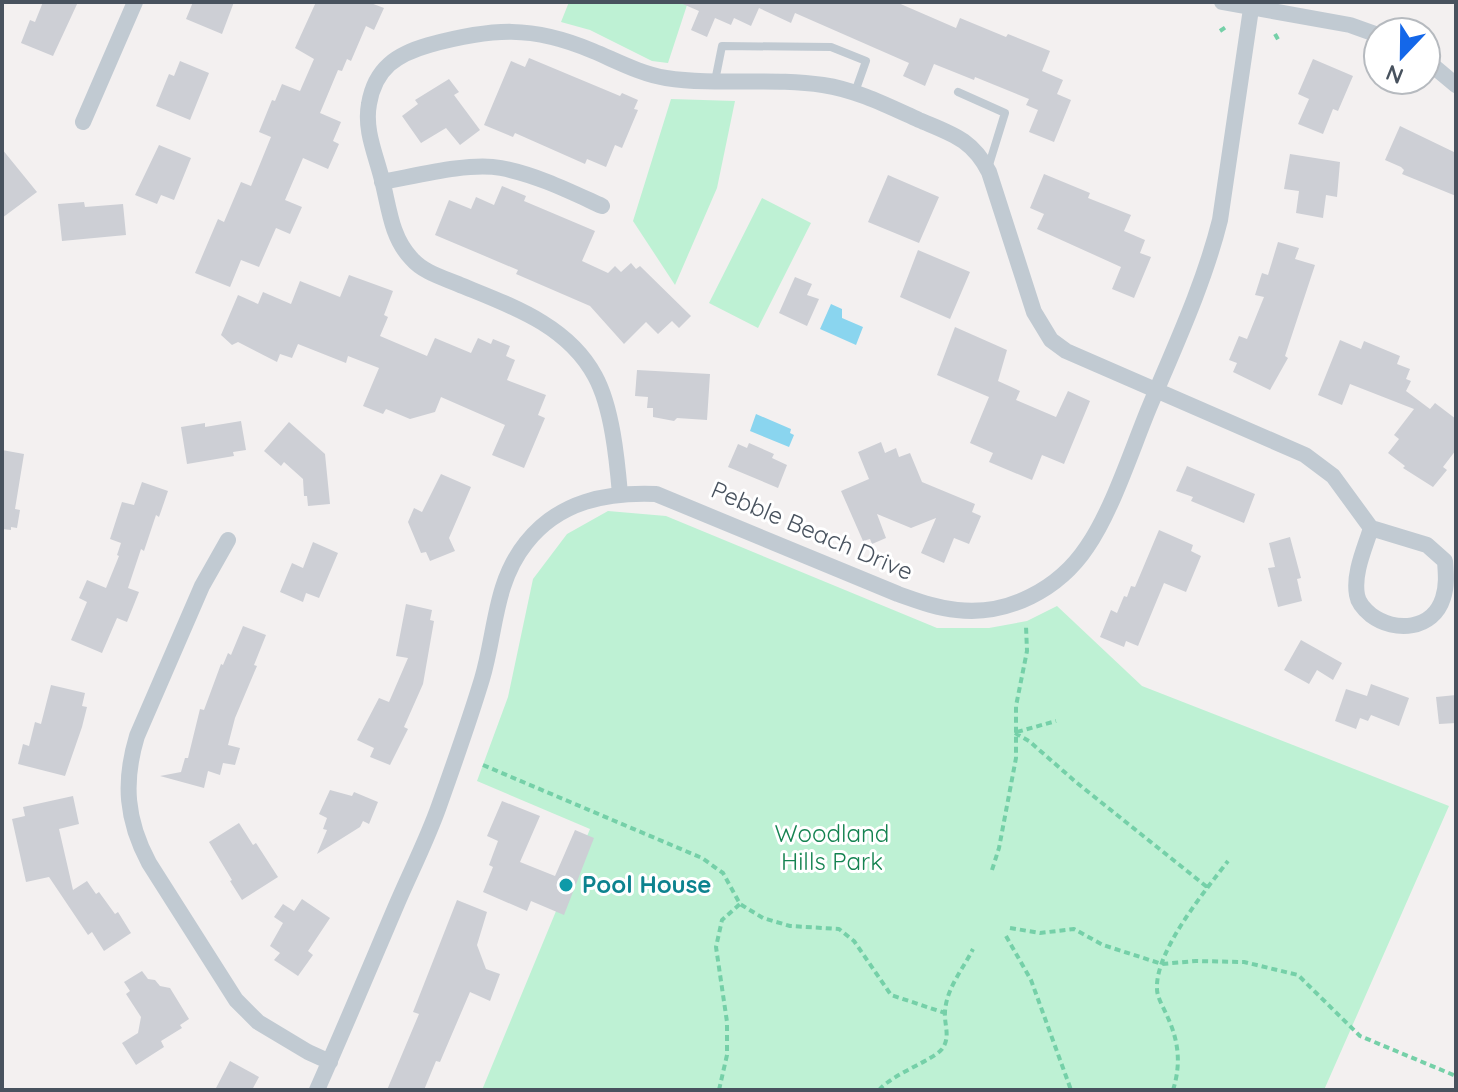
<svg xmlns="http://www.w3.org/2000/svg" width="1458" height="1092" viewBox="0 0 1458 1092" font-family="Quicksand,sans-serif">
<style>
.green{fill:#bef1d4}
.water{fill:#8ad5ef}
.building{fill:#cdcfd5}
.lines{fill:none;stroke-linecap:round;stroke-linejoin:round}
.path{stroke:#75d0a8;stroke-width:4;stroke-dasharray:6 4;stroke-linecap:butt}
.lane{stroke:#c1cad2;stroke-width:8}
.street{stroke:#c1cad2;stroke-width:16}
.culture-dot{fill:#0f9aa8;stroke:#fff;stroke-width:3}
.labels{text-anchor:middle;stroke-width:6;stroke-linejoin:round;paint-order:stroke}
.street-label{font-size:24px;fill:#48525e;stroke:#fff}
.park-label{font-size:24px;fill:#158351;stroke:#fff}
.culture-label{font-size:24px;font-weight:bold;fill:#0d838f;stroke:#fff;text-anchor:start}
</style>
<rect width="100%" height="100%" fill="#f3f0f0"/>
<!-- green -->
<path class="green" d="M569,2H688L668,63L652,61L590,30L561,22Z
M671,99L735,101L717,188L675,285L633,221Z
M762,198L811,223L758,328L709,303Z
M608,511L666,516L937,628H989L1027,621L1057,606L1142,686L1449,806L1324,1090H482L590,829L477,781L508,697L533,579L567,534Z"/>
<!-- water -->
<path class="water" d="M831,304L842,309V318L863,327L856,345L820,329Z
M756,414L791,429L790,433L794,435L789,447L750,431Z"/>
<!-- building -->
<path class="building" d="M43,2H78L53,56L21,43L30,20L35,22Z
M193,2H234L222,34L186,19Z
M316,2H368L384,8L374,30L366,26L351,61L347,59L342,71L338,70L320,113L341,122L333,141L339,144L328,169L303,158L285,200L302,207L290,234L276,228L259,267L241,260L230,287L195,273L218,219L224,222L241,182L251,186L271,137L259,132L272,100L275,101L282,84L300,91L314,59L295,48Z
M678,2H896L956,28L960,18L1006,37L1008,34L1050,51L1042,71L1063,80L1057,94L1071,100L1054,142L1029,132L1038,110L1026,105L1029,99L975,77L974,80L934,64L925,86L903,76L909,63L795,13L791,23L759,8L751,26L734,18L731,25L715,18L707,37L691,30L699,11Z
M529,58L620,96L622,93L638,100L634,109L638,110L622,148L615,145L606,167L587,159L585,164L515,133L513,137L484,125L511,61L525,67Z
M1313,59L1353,76L1338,111L1333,109L1323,134L1298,124L1309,99L1298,94Z
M180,61L209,73L190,120L156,106L169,74L174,76Z
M449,79L459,92L454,95L480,130L460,145L446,128L421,143L402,116L418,104L415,100Z
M1400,126L1456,153V196L1402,174L1404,170L1401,167L1385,160Z
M159,145L191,158L174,200L161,195L157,204L135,195Z
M2,149L37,192L2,218Z
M1290,154L1340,162L1337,197L1326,195L1323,218L1296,213L1299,191L1284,189Z
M1044,174L1090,193L1088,198L1131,215L1124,231L1145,240L1140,253L1151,257L1134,298L1112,289L1121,267L1037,229L1044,214L1030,208Z
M888,175L939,197L919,243L868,222Z
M502,186L526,196L524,201L595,231L582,261L608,273L615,266L621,272L631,263L636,269L640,266L691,316L679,328L672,321L658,334L646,322L624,344L590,306L516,274L518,270L435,235L449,200L471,209L476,197L494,205Z
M84,202L85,207L123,204L126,235L62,241L58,204Z
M1278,242L1299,248L1295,259L1315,265L1285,356L1288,358L1270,390L1233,372L1237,363L1229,360L1239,336L1247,339L1264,297L1255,295L1262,273L1268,275Z
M918,250L970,272L950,319L900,297Z
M349,275L393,291L384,315L388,317L380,336L427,356L435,338L471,353L478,338L491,344L493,339L510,346L506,356L515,360L507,380L546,395L538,415L545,418L524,468L492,455L505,425L441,397L435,412L410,419L386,409L383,414L363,406L379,368L348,356L346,363L298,344L292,358L280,354L277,362L238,342L232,345L221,335L238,295L258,304L263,292L291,304L300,281L340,297Z
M795,277L812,284L807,295L819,299L807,326L779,313Z
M955,327L1007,350L998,381L1020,391L1016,400L1056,417L1068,391L1090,401L1064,464L1042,455L1032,480L989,462L993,453L970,443L989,397L937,375Z
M1340,340L1361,349L1364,341L1400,356L1397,364L1410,369L1406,379L1411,381L1406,391L1430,409L1435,403L1456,419V450L1443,467L1447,470L1433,487L1403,468L1405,466L1388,453L1399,439L1394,435L1414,409L1350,384L1342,405L1318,395Z
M637,370L710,374L707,420L677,418L674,421L653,417V408H647L648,397L635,396Z
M241,421L246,450L233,452L234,456L187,464L181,427L205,423V427Z
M289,422L325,454L330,504L308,506L307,496H304L303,479L284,462L281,466L264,451Z
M881,442L885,453L896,448L899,457L910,453L922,482L975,504L972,512L981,516L969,544L954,538L944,563L921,553L936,518L911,528L877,514L886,538L872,544L870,539L863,541L841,491L869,479L858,452Z
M749,443L774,454L772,458L787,465L778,488L728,467L738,444L747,448Z
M2,450L24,454L15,509L20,510L17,528L11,527V530L2,529Z
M1187,466L1255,494L1244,523L1191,501L1193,497L1176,491Z
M441,474L471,487L449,538L455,551L430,561L426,552L421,553L408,522L414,508L422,512Z
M142,482L168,491L159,517L156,515L144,551L141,549L128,588L139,592L127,622L117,618L102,653L71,640L87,602L79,598L87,580L106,588L119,556L117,555L121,543L110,539L122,502L134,505Z
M1159,530L1193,545L1191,551L1201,556L1186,592L1164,583L1138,646L1126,641L1124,647L1100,637L1111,610L1117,613L1124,596L1127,597L1131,586L1135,587Z
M1290,537L1301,578L1297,579L1302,601L1278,607L1268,568L1275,567L1269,543Z
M313,542L338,553L319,598L306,593L303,602L280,592L292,563L303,568Z
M406,604L432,610L430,620L434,621L423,684L404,727L408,729L390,765L370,757L374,748L357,740L379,698L389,702L408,658L396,656Z
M243,626L266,635L254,665L257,666L235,718L228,745L240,748L235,765L223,763L220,775L208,771L204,788L160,776L181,772L185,758H188L200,709L204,710L221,664L223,665L228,653L231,655Z
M1301,640L1342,663L1333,680L1317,670L1309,684L1284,670Z
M1371,684L1409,698L1399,726L1371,715L1368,721L1360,718L1356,729L1335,721L1346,689L1367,696Z
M51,685L85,693L82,706L87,707L82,727L65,776L18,764L23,744L29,746L35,722L41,724Z
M1456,695V723L1439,724L1436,697Z
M330,790L352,796L354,792L378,802L369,824L363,821L360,827L317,854L327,830L323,829L327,818L319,814Z
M73,796L79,824L59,829L73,890L87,881L96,894L99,892L115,914L118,912L131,933L104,951L92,932L88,935L49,877L26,882L12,819L25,816L23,807Z
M502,801L540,816L520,862L555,876L575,830L594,838L564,915L531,901L527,911L483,892L493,867L489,865L498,841L487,836Z
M239,823L253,845L256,843L278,877L242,900L230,881L232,880L209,842Z
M302,899L330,918L308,951L313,955L298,976L274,960L280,953L270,946L283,923L274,917L283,904L294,911Z
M457,900L487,912L477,945L486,969L500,974L490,1001L470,992L440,1062L436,1061L424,1090H387L419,1014L413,1012Z
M142,971L148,979L155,980L160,986L170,988L189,1019L180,1025L182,1028L161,1041L164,1047L136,1065L122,1043L138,1033L141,1017L126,994L130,991L124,982Z
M230,1061L259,1077L252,1090H215Z"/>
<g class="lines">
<!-- path -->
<path class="path" d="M1220,31L1226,27
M1275,34L1279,41
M1017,732L1056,721
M1015,733L1029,741L1077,783L1207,887
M483,765L702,858L723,873L740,904L763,918L790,926L839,929L854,941L891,995L945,1013
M992,870L999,848L1016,758V706L1027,651L1026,626
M1010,928L1040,933L1074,929L1103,945L1162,964L1196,961L1244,962L1298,975L1360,1036L1456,1076
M1006,936L1031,980L1071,1090
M719,1090L727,1055V1022L716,947L722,920L740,904
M879,1090C894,1073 932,1061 942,1049C951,1037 944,1025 945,1012C946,989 963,969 973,949
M1173,1090C1181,1065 1179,1042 1168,1018C1165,1010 1157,998 1157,989C1155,951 1205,891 1228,861"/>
<!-- lane -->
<path class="lane" d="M715,81L722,46L831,47L866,61L855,92
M958,92L1005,113L988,168"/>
<!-- street -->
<path class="street" d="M1222,2L1350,25L1378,35
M1426,60L1456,85
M83,122L135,2
M382,182C416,176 468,162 501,168C537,175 569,191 602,206
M620,494C617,459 612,407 595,376C567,324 509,305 458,284C441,277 423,272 411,258C391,237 389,207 382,180C376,155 364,130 369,104C375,68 397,54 429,45C492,28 532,25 593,51C617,61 641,74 666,78C717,86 774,77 823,85C857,90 888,106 919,120C952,134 972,139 989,172L1034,312L1051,340L1066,351L1305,455L1333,476L1371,528L1427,545L1445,561C1446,574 1447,586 1443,598C1433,630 1395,633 1371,615C1365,610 1358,602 1357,595C1353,573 1365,548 1371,528
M228,540L202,586L137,736C123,782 126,820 149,863L236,1000L258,1022L308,1052L330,1062
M317,1090C344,1029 370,967 396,906C410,873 427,840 439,806C454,764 469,722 482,679C496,632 494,583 526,543C559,501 607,492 656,494L898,594C918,601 936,608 957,610C1008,616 1059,589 1087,547C1112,511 1132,449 1149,408C1175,346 1204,284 1220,220L1252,2"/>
</g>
<!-- markers -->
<circle class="culture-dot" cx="566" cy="885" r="8"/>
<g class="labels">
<!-- street labels -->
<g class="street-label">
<text transform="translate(812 531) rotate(23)" y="8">Pebble Beach Drive</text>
</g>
<!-- park labels -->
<g class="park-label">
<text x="832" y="842">Woodland<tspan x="832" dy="28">Hills Park</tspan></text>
</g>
<!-- culture labels -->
<g class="culture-label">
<text x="582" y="893">Pool House</text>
</g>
</g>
<!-- border -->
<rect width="1458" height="1092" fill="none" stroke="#48525e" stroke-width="8"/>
<!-- north arrow -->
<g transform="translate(1402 56) rotate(202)"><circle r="38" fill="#ffffff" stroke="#b6babf" stroke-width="2"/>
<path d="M0-6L14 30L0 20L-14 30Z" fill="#1467e9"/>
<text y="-12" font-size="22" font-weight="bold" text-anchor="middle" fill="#48525e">N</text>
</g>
</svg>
